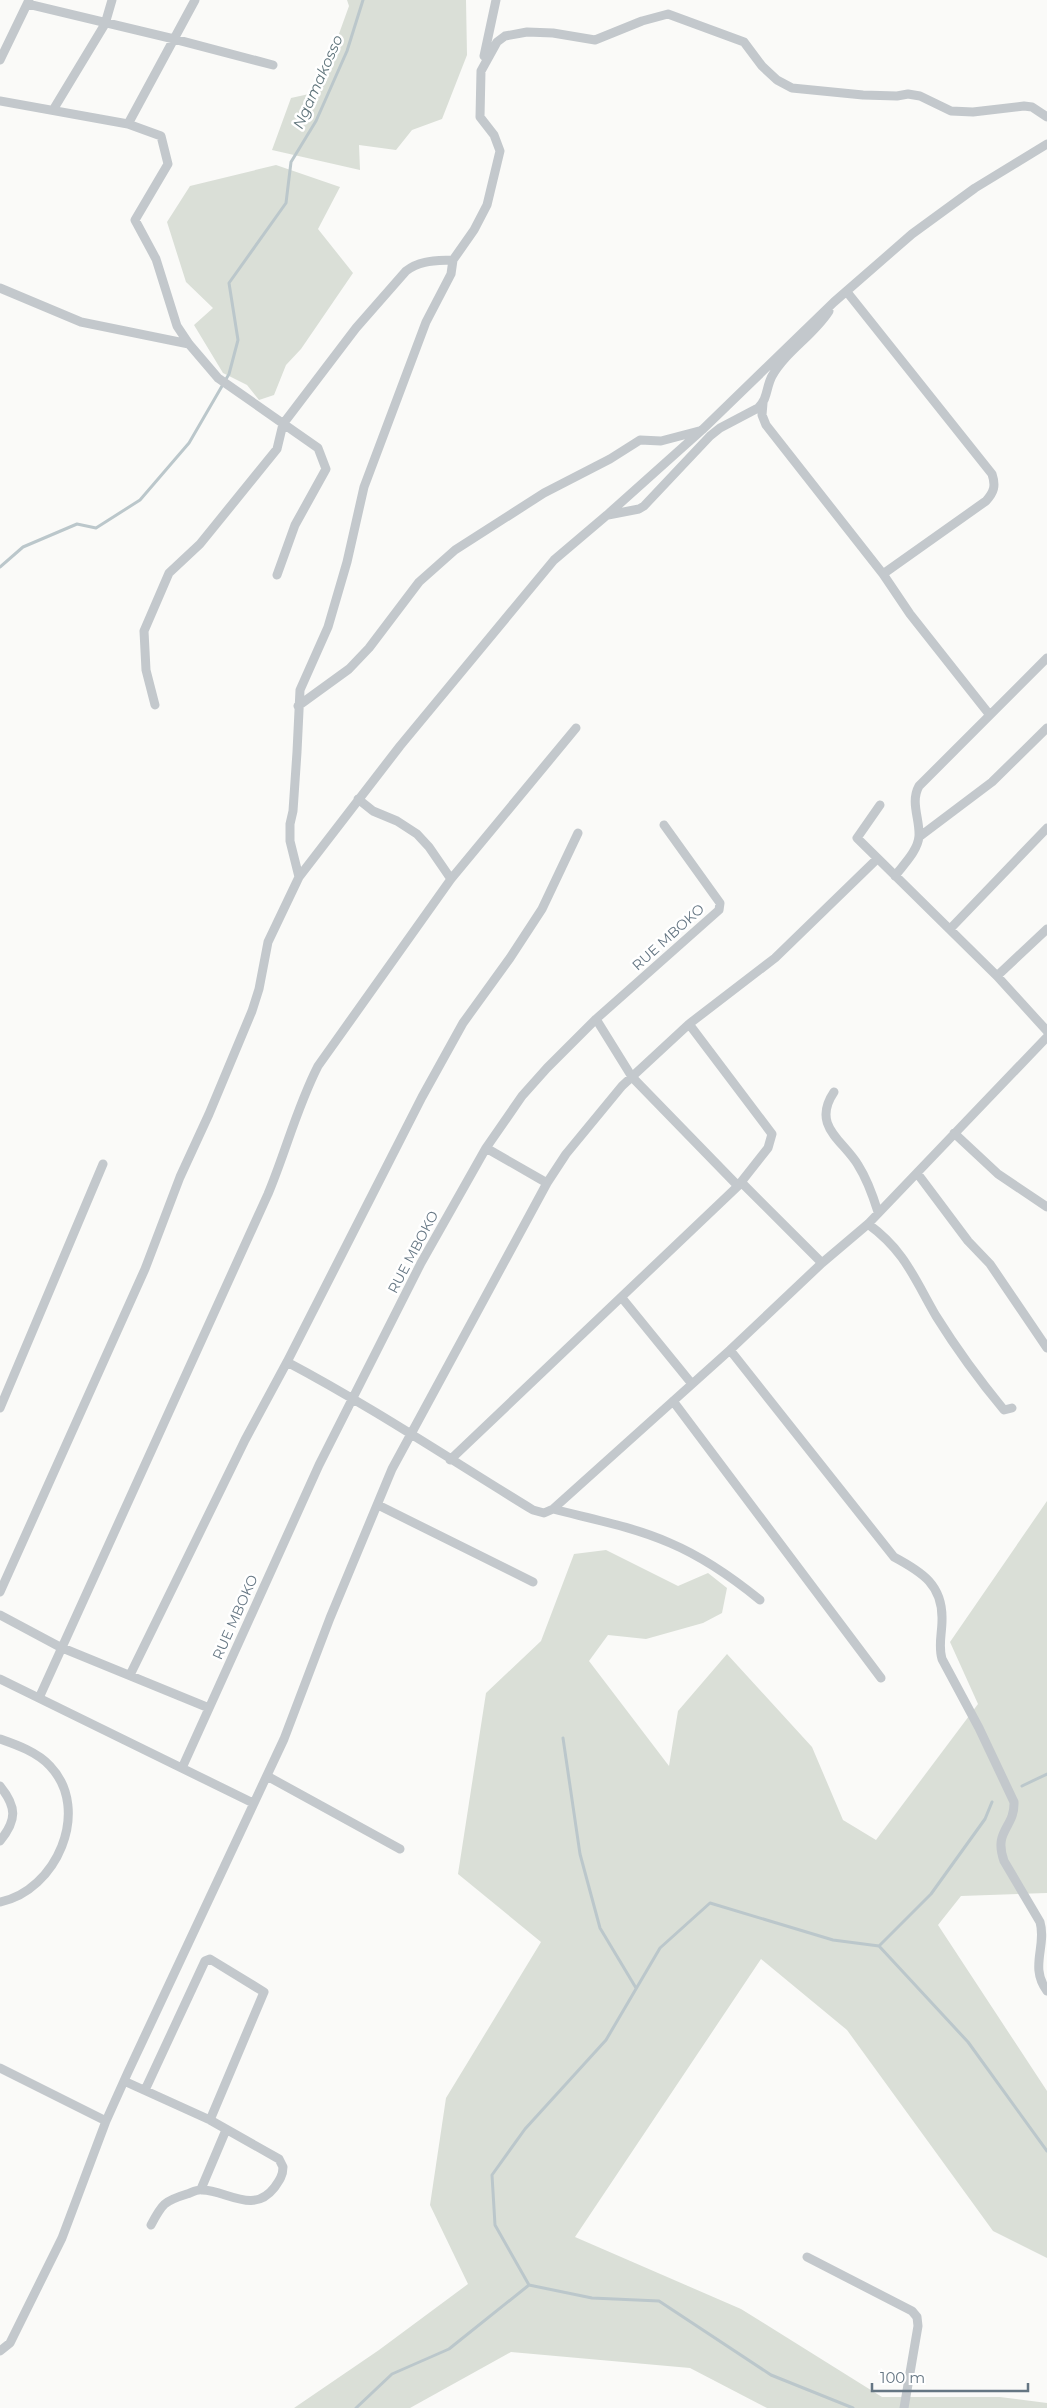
<svg xmlns="http://www.w3.org/2000/svg" width="1047" height="2408" viewBox="0 0 1047 2408" font-family="Montserrat,sans-serif">
<style>
.green{fill:#dadfd7}
.lines{fill:none;stroke-linecap:round;stroke-linejoin:round}
.stream{stroke:#bbc7cb;stroke-width:3}
.minor{stroke:#c3c8cc;stroke-width:9}
.labels{text-anchor:middle;stroke-width:5;stroke-linejoin:round;paint-order:stroke}
.street-label{font-size:14px;fill:#657683;stroke:#fff}
.water-label{font-size:15px;font-style:italic;fill:#60757c;stroke:#fff}
</style>
<rect width="100%" height="100%" fill="#fafaf8"/>
<!-- green -->
<path class="green" d="M347,0H466L467,55L442,119L412,130L396,150L359,145L360,170L272,150L291,98L318,92L349,6Z
M276,165L340,187L318,229L353,273L301,349L286,365L274,395L259,400L247,385L223,373L194,325L213,308L186,282L167,222L190,186Z
M1047,1501V1893L961,1896L938,1925L1047,2091V2258L993,2231L847,2030L761,1959L575,2237L741,2309L882,2397H1000L1047,2403V2408H767L690,2368L511,2352L410,2408H294L379,2350L468,2284L430,2205L446,2098L541,1942L458,1874L486,1693L541,1641L574,1554L606,1550L678,1586L708,1573L727,1588L722,1613L703,1623L646,1639L608,1635L589,1661L669,1766L678,1711L727,1654L812,1747L843,1820L876,1840L978,1704L950,1642Z"/>
<g class="lines">
<!-- stream -->
<path class="stream" d="M0,567L23,547L77,524L96,528L140,500L189,443L229,374L238,340L229,283L286,203L291,162L316,121L347,51L363,0
M563,1738L580,1854L600,1928L636,1988
M1022,1786L1047,1774
M879,1946L968,2042L1047,2151
M529,2285L592,2298L659,2301L771,2375L853,2408
M356,2408L392,2374L449,2349L529,2285L495,2225L492,2175L525,2129L606,2040L660,1948L710,1903L833,1940L879,1946L931,1894L985,1819L992,1802"/>
<!-- minor -->
<path class="minor" d="M28,4L174,39L273,65
M484,56L496,0
M0,60L29,0
M0,101L128,124L161,136L168,164L135,220L156,259L177,326L189,344L218,378L318,448L326,469L295,525L277,575
M53,110L105,24L112,0
M128,124L195,0
M0,288L81,322L189,344
M847,292L992,474C996,486 994,492 986,501L883,574
M763,403L762,415L766,425L883,574L910,614L989,714
M608,515L639,509L644,506L710,436L720,428L758,408C768,399 766,387 772,376C786,351 814,335 829,311
M155,705L146,670L144,631L169,573L200,544L277,449L283,424L356,328L406,271C420,260 435,261 453,260
M298,706L349,669L369,648L419,582L455,550L544,493L610,459L640,440L661,441L699,431
M358,799L373,811L397,821L417,834L429,847L451,879
M880,805L857,838L997,976L1047,1031
M919,837L992,782L1047,728
M895,876C903,865 918,851 919,836C920,819 910,802 919,786L1047,658
M299,877L290,841V824L293,811L297,752L300,690L328,627L347,562L364,487L426,322L451,274L453,260L474,230L487,205L500,151L494,135L480,117L481,71L497,42L505,36L527,32L553,33L595,40L642,21L668,14L744,42L762,66L777,80L792,88L863,95L897,96L908,94L920,96L951,111L973,112L1024,106L1032,107L1047,117
M950,929L1047,828
M997,976L1047,929
M596,1019L632,1077L738,1186
M834,1092C811,1126 843,1140 858,1165C867,1179 873,1196 878,1212
M954,1133L998,1174L1047,1207
M486,1148L547,1183
M917,1173L968,1241L990,1264L1047,1348
M741,1182L822,1263
M868,1224C905,1251 914,1278 936,1316C956,1348 980,1381 1004,1410L1012,1408
M622,1298L692,1384
M730,1350L894,1557C922,1572 943,1585 942,1620C942,1634 938,1646 942,1659L979,1728L1014,1802C1015,1828 993,1830 1004,1861L1040,1922C1047,1946 1029,1967 1047,1991
M287,1362C372,1407 451,1460 533,1510L544,1513L553,1509L730,1350L822,1263L868,1224L1047,1037
M673,1401L881,1678
M0,1408L103,1164
M450,1460L738,1186L768,1148L772,1134L689,1024
M378,1505L533,1582
M553,1509C592,1519 634,1527 670,1543C703,1557 733,1578 760,1600
M0,1592L145,1269L180,1177L209,1114L252,1011L259,989L268,942L299,877L400,746L554,560L607,515L702,430L834,302L912,234L975,188L1047,144
M0,1615L60,1647L209,1708
M130,1675L245,1440L287,1362L422,1097L463,1023L510,958L542,909L578,833
M0,1679L253,1803
M39,1698L268,1194C286,1151 297,1107 318,1066L451,879L576,728
M0,1739C17,1745 37,1752 50,1766C92,1810 56,1891 0,1902
M182,1768L319,1465L421,1263L486,1148L522,1096L547,1068L596,1019L719,910L720,903L664,825
M267,1776L400,1849
M0,1786C17,1807 17,1820 0,1841
M0,2068L106,2121
M124,2081L210,2120L279,2159L283,2167C283,2176 279,2181 274,2188C253,2215 226,2190 202,2190C197,2189 191,2193 187,2194C164,2201 162,2204 151,2225
M145,2090L205,1961L210,1959L264,1992L210,2120
M201,2189L226,2130
M807,2257L912,2311L917,2317L918,2326L904,2408
M0,2351L10,2343L62,2238L106,2121L128,2072L284,1739L330,1618L392,1469L547,1183L566,1154L622,1086L689,1024L775,958L877,859"/>
</g>
<g class="labels">
<!-- street labels -->
<g class="street-label">
<text transform="translate(668 937) rotate(-42)" y="5">RUE MBOKO</text>
<text transform="translate(413 1252) rotate(-62)" y="5">RUE MBOKO</text>
<text transform="translate(235 1617) rotate(-66)" y="5">RUE MBOKO</text>
</g>
<!-- water labels -->
<g class="water-label">
<text transform="translate(318 82) rotate(-66)" y="5">Ngamakosso</text>
</g>
</g>
<!-- scale -->
<path d="M872 2383v8h156v-8" fill="none" stroke="#657683" stroke-width="2.5"/>
<text x="880" y="2383" font-size="15" fill="#657683" stroke="#ffffff" stroke-width="4" paint-order="stroke">100 m</text>
</svg>
